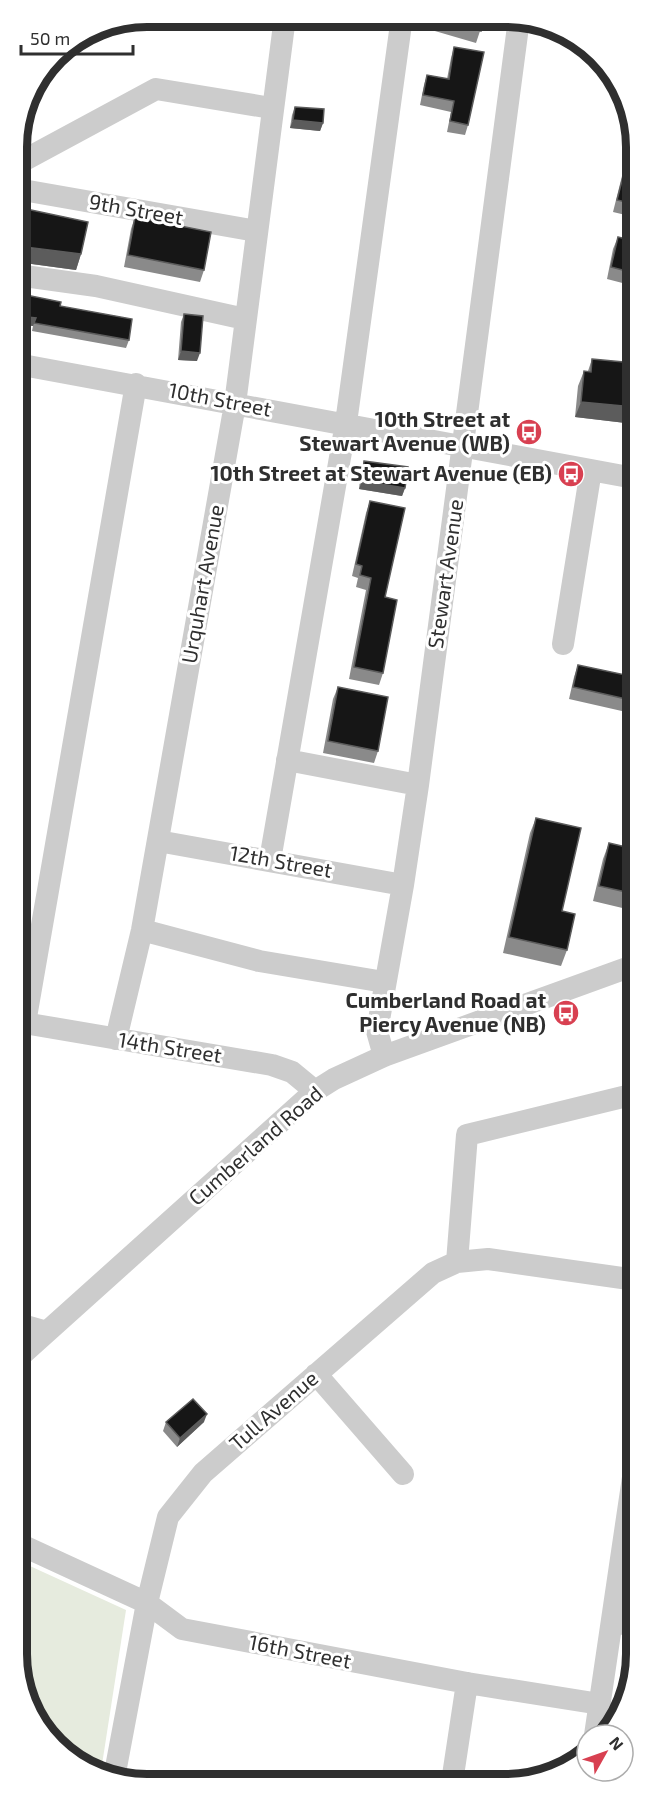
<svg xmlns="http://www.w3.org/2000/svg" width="653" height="1801" viewBox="0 0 653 1801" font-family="'Exo 2',sans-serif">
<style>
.green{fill:#e6ebde}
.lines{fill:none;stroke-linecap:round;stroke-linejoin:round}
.minor{stroke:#ccc;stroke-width:22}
.wall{fill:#8a8a8a}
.shaded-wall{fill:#5c5c5c}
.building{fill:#161616;stroke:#5c5c5c;stroke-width:1.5}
.labels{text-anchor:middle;stroke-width:6;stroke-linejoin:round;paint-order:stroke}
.street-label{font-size:21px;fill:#2f2f2f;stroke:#fff}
.poi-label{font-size:21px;font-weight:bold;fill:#2f2f2f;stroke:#fff;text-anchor:end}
.rim{fill:none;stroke:#2f2f2f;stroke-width:8}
</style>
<rect width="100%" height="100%" fill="#fff"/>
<!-- green -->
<path class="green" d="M19,1561L126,1610L101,1771L55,1747L19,1680Z"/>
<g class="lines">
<!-- minor -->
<path class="minor" d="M17,164L156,89L271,108
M17,189L256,231
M17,275L96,286L245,319
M17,364L634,478
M563,644L591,470
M287,760L418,785
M158,841L403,885
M270,860L346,423L401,24L405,18
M142,930L259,961L384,982
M18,1022L272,1065L292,1072L315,1091
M25,1023L136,384
M116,1039L142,930L235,404L285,17
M384,1056L377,1031L403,885L418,785L519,19
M457,1262L467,1135L635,1094
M19,1324L47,1332
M19,1357L315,1091L334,1079L384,1056L635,965
M316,1374L403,1474
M19,1544L147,1603L182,1629L467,1683L600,1704
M612,1622L636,1626
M595,1735L636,1457
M114,1778L147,1603L168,1517L203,1473L433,1273L457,1262L488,1259L636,1280
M452,1782L467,1683"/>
</g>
<!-- wall -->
<path class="wall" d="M431,18L484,19L476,43L428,29Z
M454,47L468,125L465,135L447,132L451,112L420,105L424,85L427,75L447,79L451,58Z
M295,107L323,123L320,131L290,128L292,115Z
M632,117L634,121V217L613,212L631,140L626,139Z
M17,207L81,254L76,270L17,262Z
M135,217L204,270L200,282L124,267L131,229Z
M618,237L634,241V286L607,279L613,249Z
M60,306L129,340L126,348L32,331L33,326L17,324Z
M184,314L197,361L178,360L181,322Z
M592,359L634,363V424L575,417L578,386L584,371H588Z
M364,461L405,488L402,496L359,489L361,469Z
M370,501L385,597L383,673L379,685L349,679L366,590L356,587L358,578L352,576L366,513Z
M578,665L635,677V714L569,699L574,677Z
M338,687L378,751L374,763L323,753L333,699Z
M536,818L562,911L567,950L561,966L503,953L530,833Z
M609,843L635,849V911L593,901L603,859Z
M166,1422H204L177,1447L163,1431Z"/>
<!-- shaded-wall -->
<path class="shaded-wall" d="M293,120L323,123L320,131L290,128Z
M20,247L81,254L76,270L17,262V255Z
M17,316L36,318L33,326L17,324Z
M181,351L200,353L197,361L178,360Z
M581,402L634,407V424L575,417Z
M362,481L405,488L402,496L359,489Z
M207,1414L204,1422L177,1447L180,1438Z"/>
<!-- building -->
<path class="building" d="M437,18L484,19L481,31Z
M454,47L484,52L468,125L450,121L454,101L423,95L427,75L449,79Z
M295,107L324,109L323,123L293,120Z
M632,118L634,121V128L630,127Z
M634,134V204L617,200Z
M17,207L88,222L81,254L17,246Z
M135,217L211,232L204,270L128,255Z
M618,237L634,241V273L611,267Z
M17,294L26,295L61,302L60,306L132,319L129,340L34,323L36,318L17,316Z
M184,314L203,316L200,353L181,351Z
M592,359L634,363V407L581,402L584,371L591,372Z
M364,461L408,467L405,488L362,481Z
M370,501L405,508L385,597L397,600L383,673L354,667L371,578L360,575L362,566L356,564Z
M578,665L635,677V701L573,687Z
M338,687L388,697L378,751L328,741Z
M536,818L581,828L562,911L575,914L567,950L509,937Z
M609,843L635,849V894L599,886Z
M193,1399L207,1414L180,1438L166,1422Z"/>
<!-- icons -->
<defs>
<symbol id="bus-disc" viewBox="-11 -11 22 22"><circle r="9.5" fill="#d84051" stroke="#fff"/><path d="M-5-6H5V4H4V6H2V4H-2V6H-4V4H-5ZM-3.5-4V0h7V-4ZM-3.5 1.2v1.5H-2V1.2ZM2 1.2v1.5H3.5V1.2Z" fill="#fff"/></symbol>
</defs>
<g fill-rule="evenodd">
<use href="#bus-disc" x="514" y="417" width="30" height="30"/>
<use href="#bus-disc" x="556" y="459" width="30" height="30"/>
<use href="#bus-disc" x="551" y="998" width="30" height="30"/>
</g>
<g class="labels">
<!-- street labels -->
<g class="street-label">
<text transform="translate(136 210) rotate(10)" y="7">9th Street</text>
<text transform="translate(220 400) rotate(11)" y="7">10th Street</text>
<text transform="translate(446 574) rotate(-82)" y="7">Stewart Avenue</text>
<text transform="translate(203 584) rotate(-80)" y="7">Urquhart Avenue</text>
<text transform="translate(281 862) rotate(10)" y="7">12th Street</text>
<text transform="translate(170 1048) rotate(9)" y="7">14th Street</text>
<text transform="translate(256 1146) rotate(-41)" y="7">Cumberland Road</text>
<text transform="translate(274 1411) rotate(-41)" y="7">Tull Avenue</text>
<text transform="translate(300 1652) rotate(11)" y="7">16th Street</text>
</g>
<!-- poi labels -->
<g class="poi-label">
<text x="510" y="427">10th Street at<tspan x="510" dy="24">Stewart Avenue (WB)</tspan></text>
<text x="552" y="481">10th Street at Stewart Avenue (EB)</text>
<text x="546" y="1008">Cumberland Road at<tspan x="546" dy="24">Piercy Avenue (NB)</tspan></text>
</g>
</g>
<!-- crop -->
<path d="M0 0H653V1801H0ZM147 27H506A120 120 0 0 1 626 147V1654A120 120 0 0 1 506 1774H147A120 120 0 0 1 27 1654V147A120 120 0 0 1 147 27Z" fill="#fff" fill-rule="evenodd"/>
<path class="rim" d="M147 27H506A120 120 0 0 1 626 147V1654A120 120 0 0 1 506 1774H147A120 120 0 0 1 27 1654V147A120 120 0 0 1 147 27Z"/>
<!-- north arrow -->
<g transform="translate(605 1753) rotate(50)"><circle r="28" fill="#ffffff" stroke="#acacac" stroke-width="1.5"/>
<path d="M0-4.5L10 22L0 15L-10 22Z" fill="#d84051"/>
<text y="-9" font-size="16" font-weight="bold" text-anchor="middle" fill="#2f2f2f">N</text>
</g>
<!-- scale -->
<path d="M21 45v9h112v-9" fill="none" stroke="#2f2f2f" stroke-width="3"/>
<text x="30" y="45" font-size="18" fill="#2f2f2f" stroke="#ffffff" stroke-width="4.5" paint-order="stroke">50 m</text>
</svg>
